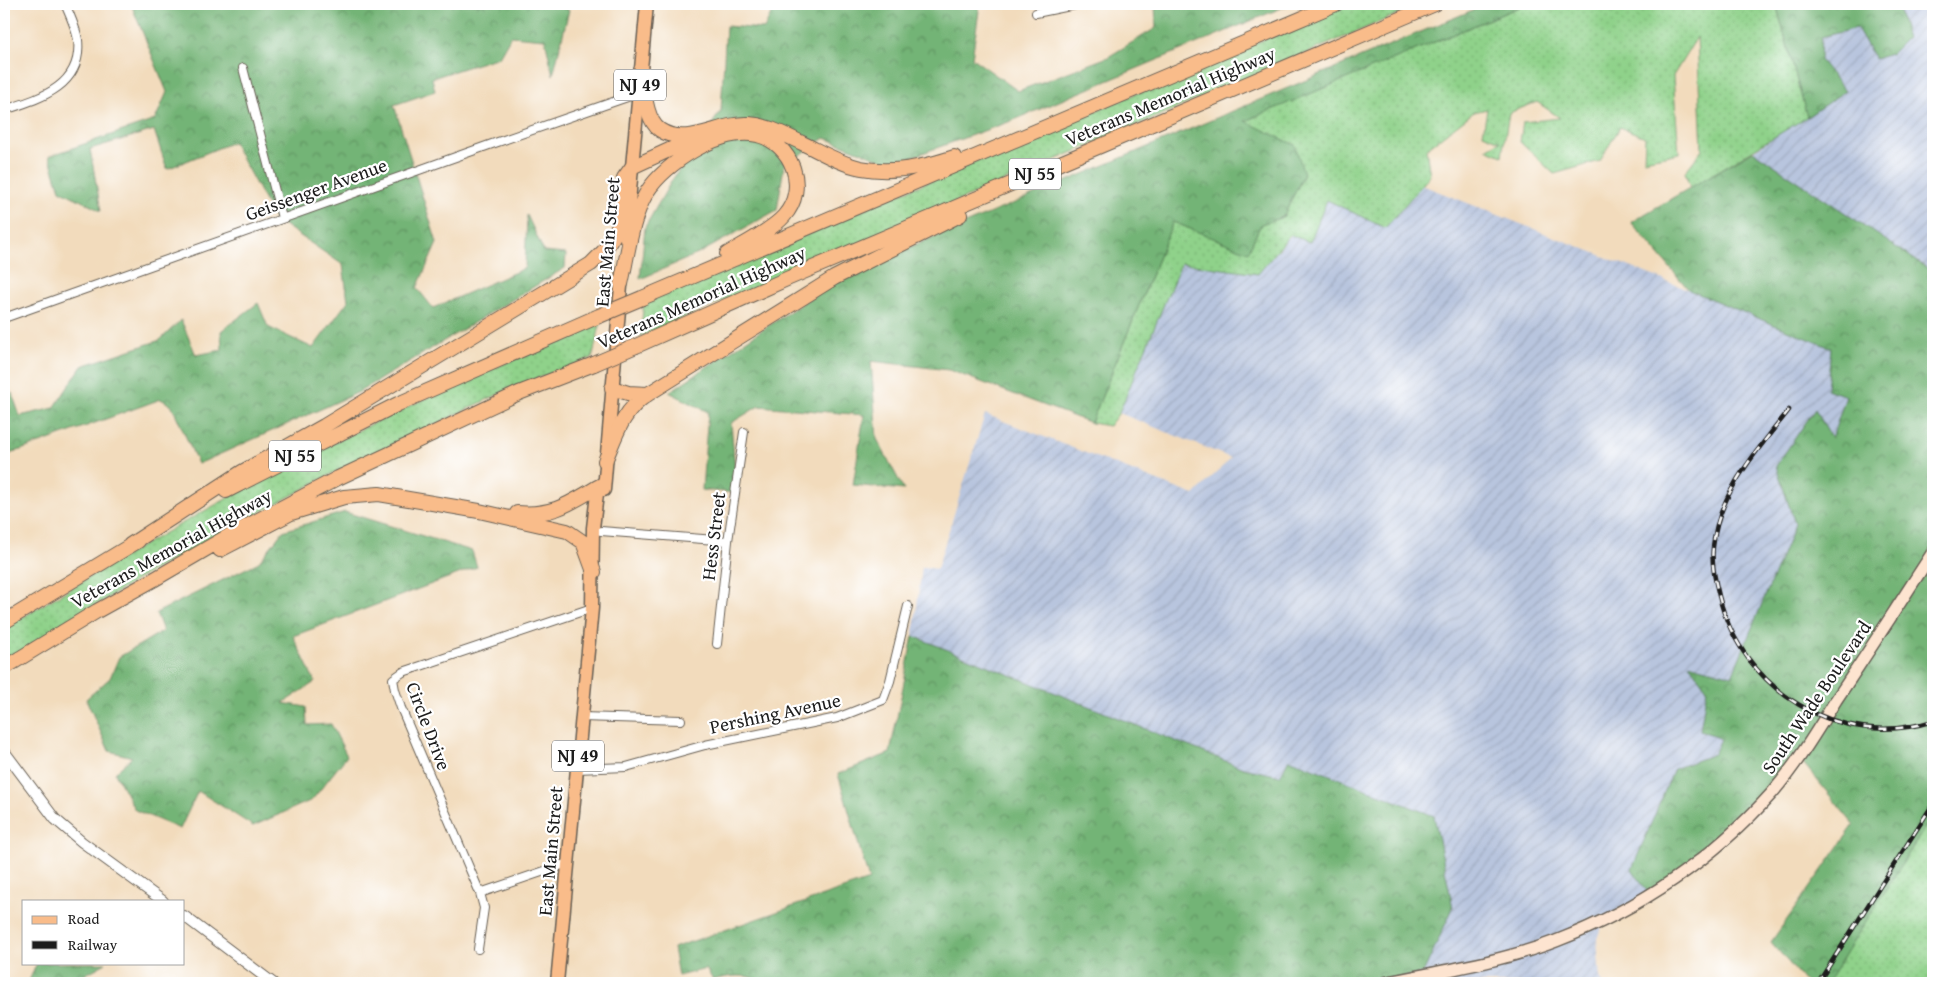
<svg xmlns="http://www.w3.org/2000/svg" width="1937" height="987" viewBox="0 0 1937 987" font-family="'Gentium Book Plus',serif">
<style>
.industrial{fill:url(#industrial-furrows)}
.grass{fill:url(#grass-dots);stroke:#567753}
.forest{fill:url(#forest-crowns);stroke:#486849}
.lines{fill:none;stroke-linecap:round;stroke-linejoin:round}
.minor-casing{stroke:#675f54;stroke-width:10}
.tertiary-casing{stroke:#675f54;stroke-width:12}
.secondary-casing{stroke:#675f54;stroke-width:14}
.primary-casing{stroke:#675f54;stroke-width:15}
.trunk-casing{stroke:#675f54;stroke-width:15}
.motorway-casing{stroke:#675f54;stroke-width:16}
.minor{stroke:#fff;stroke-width:8}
.tertiary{stroke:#fff;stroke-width:10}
.secondary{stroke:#fde4d0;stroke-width:11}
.primary{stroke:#f9bc8a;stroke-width:12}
.trunk{stroke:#f9bc8a;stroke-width:12}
.motorway{stroke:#f9bc8a;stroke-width:14}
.rail-casing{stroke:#1c1c1c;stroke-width:4.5}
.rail{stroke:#fff;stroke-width:2.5;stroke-dasharray:8;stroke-linecap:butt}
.motorway-bridge-casing{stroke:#675f54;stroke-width:16;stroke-linecap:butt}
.motorway-bridge{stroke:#f9bc8a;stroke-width:14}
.labels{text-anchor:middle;stroke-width:4.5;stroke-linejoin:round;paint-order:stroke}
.shield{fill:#fff;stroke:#606060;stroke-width:1}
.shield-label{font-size:18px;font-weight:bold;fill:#1c1c1c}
.street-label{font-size:19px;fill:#1c1c1c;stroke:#fff}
</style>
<defs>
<pattern id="industrial-furrows" width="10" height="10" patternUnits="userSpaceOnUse" patternTransform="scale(1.25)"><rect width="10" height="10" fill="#b8c5de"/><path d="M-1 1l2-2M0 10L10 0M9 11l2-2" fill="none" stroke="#9ea9be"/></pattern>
<pattern id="grass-dots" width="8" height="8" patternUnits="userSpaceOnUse" patternTransform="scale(1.25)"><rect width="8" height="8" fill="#8fd28a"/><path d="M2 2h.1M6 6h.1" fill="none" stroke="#7bb476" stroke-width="1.8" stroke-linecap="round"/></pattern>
<pattern id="forest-crowns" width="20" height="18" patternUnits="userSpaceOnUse" patternTransform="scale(1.25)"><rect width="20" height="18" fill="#73b476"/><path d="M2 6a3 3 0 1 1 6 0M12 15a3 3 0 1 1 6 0" fill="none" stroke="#5e9260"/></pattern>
</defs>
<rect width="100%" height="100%" fill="#fff"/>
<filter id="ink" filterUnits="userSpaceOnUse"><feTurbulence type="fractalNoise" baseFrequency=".02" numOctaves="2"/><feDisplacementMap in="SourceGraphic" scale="10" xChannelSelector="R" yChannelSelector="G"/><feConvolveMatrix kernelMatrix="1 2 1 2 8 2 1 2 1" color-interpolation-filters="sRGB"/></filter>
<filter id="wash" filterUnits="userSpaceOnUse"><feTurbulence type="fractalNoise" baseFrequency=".0096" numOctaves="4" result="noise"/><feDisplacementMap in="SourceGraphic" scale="20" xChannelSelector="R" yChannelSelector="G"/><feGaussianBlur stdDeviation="1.12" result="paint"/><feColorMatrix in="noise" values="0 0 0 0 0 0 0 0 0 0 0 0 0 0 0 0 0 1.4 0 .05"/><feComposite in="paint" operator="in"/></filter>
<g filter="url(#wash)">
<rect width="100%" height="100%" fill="#f2dbbc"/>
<!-- industrial -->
<path class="industrial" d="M1897,4H1933V272L1753,151L1845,91L1820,60L1821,37L1857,28L1875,58L1907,38Z
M1422,185L1689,290L1832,348L1827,389L1846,395L1832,438L1814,410L1776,466L1795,524L1732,677L1690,664L1707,689L1700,730L1721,739L1714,754L1674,769L1649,894L1604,919L1597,939L1600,980L1604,983H1375L1423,973L1290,760L1281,776L1243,768L913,636L922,567L937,569L985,414L1194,495L1231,458L1119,413L1181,263L1258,274L1291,235L1310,242L1327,200L1385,228Z"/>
<!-- grass -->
<path class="grass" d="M1348,4H1422L640,336L644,302Z
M1526,4H1776L1807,117L1690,188L1685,172L1702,150L1697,37L1673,76L1679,153L1644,160L1645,137L1620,127L1600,161L1554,174L1520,142L1523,122L1560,118L1537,102L1509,113L1502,156L1486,149L1500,141L1483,134L1487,109L1474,112L1426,149L1430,176L1385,228L1327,200L1310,242L1290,235L1258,274L1181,263L1119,413L1109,426L1091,423L1173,222L1248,251L1261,224L1283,217L1304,174L1244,121Z
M601,322L592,358L516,386L335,472L148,573L4,662V629C132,549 264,475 401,410C467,379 534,351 601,322Z
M1933,815V983H1832L1828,980Z"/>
<!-- forest -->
<path class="forest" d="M131,4H552L569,10L553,75L545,39L511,36L499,57L432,78L435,91L394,105L437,243L417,288L433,308L525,268L527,215L544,252L566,254L565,268L359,392L198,464L172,406L161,399L4,456V395L12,393L20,416L54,408L82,366L160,340L181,320L196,355L222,350L221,331L258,303L268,327L313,348L348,301L343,265L274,218L233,142L167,169L154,130L90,149L101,211L60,190L49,156L155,120L167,92Z
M776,4H980L972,58L1018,91L1108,57L1156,28L1155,4H1291L1014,120L892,164L825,138L784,166L777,210L698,254L640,279L645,227L672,180L721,111L726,26L764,29Z
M1487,4H1526L1245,121L1295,145L1304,174L1283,217L1261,224L1248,252L1173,222L1091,423L949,370L871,361L877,439L904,490L853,485L864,415L759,406L731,423L737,493L702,490L708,412L669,392L846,274Z
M1776,4H1897L1907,38L1891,54L1875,59L1857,28L1821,37L1820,60L1845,91L1807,117Z
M1753,151L1933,272V815L1829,980L1832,983H1806L1771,942L1854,825L1799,758L1678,876L1649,894L1632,869L1674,769L1714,754L1721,739L1700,730L1707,689L1689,664L1732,676L1795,524L1776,466L1815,409L1832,438L1846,396L1827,389L1831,348L1689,290L1631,222Z
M345,512L472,551L477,567L293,636L315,682L283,703L306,707L307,725L331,724L347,756L312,800L253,826L198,791L180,829L135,810L115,773L132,757L109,751L86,699L110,678L119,657L163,631L156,613L259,562L283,531Z
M913,636L1243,768L1280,776L1289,759L1434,816L1453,908L1423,973L1375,983H761V981C745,973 729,976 713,980L706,969L678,976L673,948L869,880L838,774L890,753Z
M37,963H106L70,983H28Z"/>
</g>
<g filter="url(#ink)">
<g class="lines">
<defs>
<path id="minor" d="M1036,13L1080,4
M243,68L282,218
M4,110C38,99 83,87 78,40C76,28 70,15 65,4
M4,318L492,144L639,93
M601,531L728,541
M717,644L728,541L744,432
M581,717L681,720
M577,769L626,767L705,745L837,718L883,700L890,681L908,606
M480,893L568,863
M478,949L484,908L480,893L401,708L395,690L393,679L403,672L592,608"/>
<path id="tertiary" d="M4,751L55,819L82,842L163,901
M184,916L273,983"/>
<path id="secondary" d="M1384,983C1441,971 1501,962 1556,941C1639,909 1713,859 1772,793C1797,764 1816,732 1836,700C1869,651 1901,601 1933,552"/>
<path id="primary" d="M632,167L647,4"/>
<path id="trunk" d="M626,239L632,167
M604,490L622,274
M557,983L592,608L593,528L597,494L603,484"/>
<path id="motorway" d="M641,70C644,87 645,120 660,130C687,148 720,122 749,124C768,125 785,135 802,143C821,152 841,164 861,168C892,174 925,167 954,157
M621,284C628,254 631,219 647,192C665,163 721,127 757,135C792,143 809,188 784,216C772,230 744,244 727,254
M642,298L1336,4
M636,346L789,278L1435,4
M612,388L628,393L648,394L834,278L960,215
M605,461C616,435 623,410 648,394
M226,491L398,404L599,316
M517,513C556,516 571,502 603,484
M130,545L242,472L324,426L591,264L604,251L616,232L620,221L624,178L632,167L704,134
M220,550L291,513L344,497L379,494L479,511L567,531L583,542L594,572
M4,622L138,541
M4,668L97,611L153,580L230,535L338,478L519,393L594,364"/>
</defs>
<!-- minor casing -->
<use href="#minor" class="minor-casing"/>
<!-- tertiary casing -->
<use href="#tertiary" class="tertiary-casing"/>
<!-- secondary casing -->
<use href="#secondary" class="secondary-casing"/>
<!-- primary casing -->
<use href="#primary" class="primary-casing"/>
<!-- trunk casing -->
<use href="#trunk" class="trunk-casing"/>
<!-- motorway casing -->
<use href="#motorway" class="motorway-casing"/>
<!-- minor -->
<use href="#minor" class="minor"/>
<!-- tertiary -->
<use href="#tertiary" class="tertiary"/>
<!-- secondary -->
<use href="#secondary" class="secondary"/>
<!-- primary -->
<use href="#primary" class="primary"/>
<!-- trunk -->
<use href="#trunk" class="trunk"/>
<!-- motorway -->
<use href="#motorway" class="motorway"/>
<defs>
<path id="rail" d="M1789,410C1757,451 1718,493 1713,547C1711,563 1715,581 1719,596C1742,690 1839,751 1933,721
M1818,983L1933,804"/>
</defs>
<!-- rail casing -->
<use href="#rail" class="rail-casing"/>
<!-- rail -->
<use href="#rail" class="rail"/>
<defs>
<path id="motorway-bridge" d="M599,316L642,298
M594,364L636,346"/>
</defs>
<!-- motorway-bridge casing -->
<use href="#motorway-bridge" class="motorway-bridge-casing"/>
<!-- motorway-bridge -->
<use href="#motorway-bridge" class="motorway-bridge"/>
</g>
</g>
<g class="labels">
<!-- shield labels -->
<g class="shield">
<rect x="614" y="69.5" width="52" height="31" rx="4"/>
<rect x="1009" y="158.5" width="52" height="31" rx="4"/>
<rect x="269" y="440.5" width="52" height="31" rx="4"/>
<rect x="552" y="740.5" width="52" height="31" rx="4"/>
</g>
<g class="shield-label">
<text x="640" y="91">NJ 49</text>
<text x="1035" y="180">NJ 55</text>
<text x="295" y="462">NJ 55</text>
<text x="578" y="762">NJ 49</text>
</g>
<!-- street labels -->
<g class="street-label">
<text transform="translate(1170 96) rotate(-23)" y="7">Veterans Memorial Highway</text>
<text transform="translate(316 189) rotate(-20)" y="7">Geissenger Avenue</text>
<text transform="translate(607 242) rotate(-85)" y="7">East Main Street</text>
<text transform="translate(701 297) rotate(-24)" y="7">Veterans Memorial Highway</text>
<text transform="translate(713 536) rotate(-83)" y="7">Hess Street</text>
<text transform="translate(171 548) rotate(-29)" y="7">Veterans Memorial Highway</text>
<text transform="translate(1816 697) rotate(-56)" y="7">South Wade Boulevard</text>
<text transform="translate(775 713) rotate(-12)" y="7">Pershing Avenue</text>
<text transform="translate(429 726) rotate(69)" y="7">Circle Drive</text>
<text transform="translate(550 851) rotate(-85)" y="7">East Main Street</text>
</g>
</g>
<!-- margin -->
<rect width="1937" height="987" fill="none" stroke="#fff" stroke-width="20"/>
<!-- legend -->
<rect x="22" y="900" width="162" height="65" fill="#ffffff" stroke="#a4a4a4"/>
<rect x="32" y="916" width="25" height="8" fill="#f9bc8a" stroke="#a4a4a4"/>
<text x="68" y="924" font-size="15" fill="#1c1c1c">Road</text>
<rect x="32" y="941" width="25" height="8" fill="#1c1c1c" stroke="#a4a4a4"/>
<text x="68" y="950" font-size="15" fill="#1c1c1c">Railway</text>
</svg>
